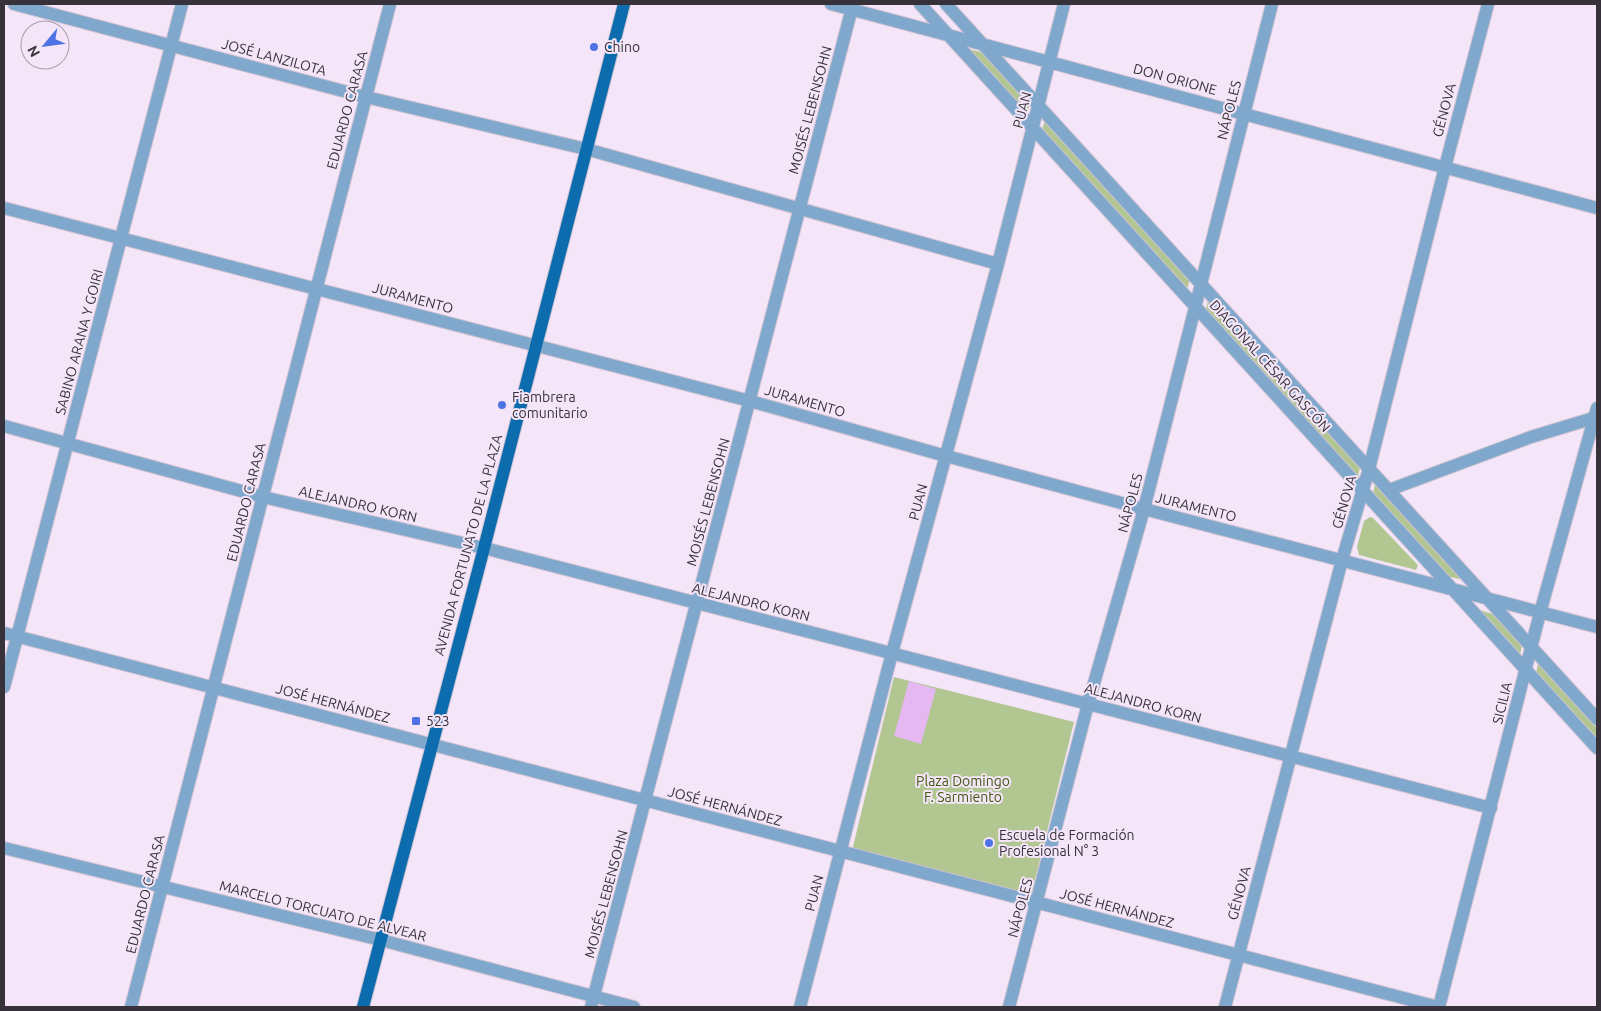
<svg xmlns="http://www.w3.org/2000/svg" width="1601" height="1011" viewBox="0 0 1601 1011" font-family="Ubuntu,sans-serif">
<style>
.green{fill:#b1c691}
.building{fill:#e6b8f1}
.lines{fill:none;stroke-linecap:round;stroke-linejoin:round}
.minor-casing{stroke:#cec2d2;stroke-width:14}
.major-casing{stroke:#cec2d2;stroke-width:14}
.minor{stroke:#80a8cc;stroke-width:12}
.major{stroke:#0d6cad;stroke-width:12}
.poi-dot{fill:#4e71e5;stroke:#f4e6f8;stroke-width:2}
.labels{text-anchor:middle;stroke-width:4;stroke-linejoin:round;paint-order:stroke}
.poi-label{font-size:14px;fill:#373239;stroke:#f4e6f8;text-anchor:start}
.street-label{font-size:14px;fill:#373239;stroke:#f4e6f8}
.park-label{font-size:14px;fill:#425911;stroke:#f4e6f8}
</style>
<rect width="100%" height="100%" fill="#f4e6f8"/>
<!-- green -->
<path class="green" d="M968,49L985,53L1030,103L1027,114Z
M1045,120L1190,279L1187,290L1042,130Z
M1208,300L1360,467L1358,477L1206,310Z
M1375,484L1463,580L1447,576L1373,494Z
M1370,517L1373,518L1418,565L1416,570L1359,555L1357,547L1364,521Z
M1477,609L1495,615L1522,645L1520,655Z
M1538,663L1597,728V741L1536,674Z
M894,677L1074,722L1030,900L851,855Z"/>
<!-- building -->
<path class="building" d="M909,681L936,689L921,744L894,736Z"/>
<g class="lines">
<defs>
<path id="minor" d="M14,4L366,97L586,149L998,264
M831,4L1597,208
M920,4L1597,748
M946,4L1597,719
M4,208L750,401L946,456L1144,509L1597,627
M4,426L263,497L484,548L1491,808
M1389,490L1531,437L1597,417
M4,633L1438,1007
M4,687L182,4
M4,848L381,940L634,1007
M131,1007L390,4
M591,1007L853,4
M800,1007L892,653L998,264L1064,4
M1009,1007L1088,704L1144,509L1272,4
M1225,1007L1342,560L1369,469L1445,167L1488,4
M1439,1007L1540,613L1597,408"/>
<path id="major" d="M363,1007L484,548L624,4"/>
</defs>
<!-- minor casing -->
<use href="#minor" class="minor-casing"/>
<!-- major casing -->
<use href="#major" class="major-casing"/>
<!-- minor -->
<use href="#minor" class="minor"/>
<!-- major -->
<use href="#major" class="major"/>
</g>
<!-- markers -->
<g class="poi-dot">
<circle cx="594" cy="47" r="5"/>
<circle cx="502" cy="405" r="5"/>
<rect x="411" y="716" width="10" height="10" rx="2.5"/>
<circle cx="989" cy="843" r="5"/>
</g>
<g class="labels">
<!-- poi labels -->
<g class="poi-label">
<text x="604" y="52">Chino</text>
<text x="512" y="402">Fiambrera<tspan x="512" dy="16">comunitario</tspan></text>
<text x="426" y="726">523</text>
<text x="999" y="840">Escuela de Formación<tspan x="999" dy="16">Profesional N° 3</tspan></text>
</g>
<!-- street labels -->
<g class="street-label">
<text transform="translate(274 57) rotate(15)" y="5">JOSÉ LANZILOTA</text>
<text transform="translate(1175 79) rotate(15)" y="5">DON ORIONE</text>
<text transform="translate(347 110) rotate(-75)" y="5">EDUARDO CARASA</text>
<text transform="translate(810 110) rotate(-75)" y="5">MOISÉS LEBENSOHN</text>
<text transform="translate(1022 110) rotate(-75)" y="5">PUAN</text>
<text transform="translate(1229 110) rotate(-76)" y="5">NÁPOLES</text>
<text transform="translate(1444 110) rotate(-75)" y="5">GÉNOVA</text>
<text transform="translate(413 298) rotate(15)" y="5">JURAMENTO</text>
<text transform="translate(79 342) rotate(-75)" y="5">SABINO ARANA Y GOIRI</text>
<text transform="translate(1270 366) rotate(48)" y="5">DIAGONAL CÉSAR GASCÓN</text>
<text transform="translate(805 401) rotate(16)" y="5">JURAMENTO</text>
<text transform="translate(246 502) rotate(-76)" y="5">EDUARDO CARASA</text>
<text transform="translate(708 502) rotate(-75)" y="5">MOISÉS LEBENSOHN</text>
<text transform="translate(918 502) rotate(-75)" y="5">PUAN</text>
<text transform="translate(1344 502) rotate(-74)" y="5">GÉNOVA</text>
<text transform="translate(1130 503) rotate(-75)" y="5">NÁPOLES</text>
<text transform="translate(358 504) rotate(13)" y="5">ALEJANDRO KORN</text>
<text transform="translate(1196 507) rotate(14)" y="5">JURAMENTO</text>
<text transform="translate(468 545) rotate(-75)" y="5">AVENIDA FORTUNATO DE LA PLAZA</text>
<text transform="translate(751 602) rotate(14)" y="5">ALEJANDRO KORN</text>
<text transform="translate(333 703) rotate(15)" y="5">JOSÉ HERNÁNDEZ</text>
<text transform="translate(1143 703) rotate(15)" y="5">ALEJANDRO KORN</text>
<text transform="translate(1502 703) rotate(-76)" y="5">SICILIA</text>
<text transform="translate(725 806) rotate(15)" y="5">JOSÉ HERNÁNDEZ</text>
<text transform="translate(814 893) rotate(-75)" y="5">PUAN</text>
<text transform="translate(1239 893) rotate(-75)" y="5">GÉNOVA</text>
<text transform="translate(145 894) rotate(-76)" y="5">EDUARDO CARASA</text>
<text transform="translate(606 894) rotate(-75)" y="5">MOISÉS LEBENSOHN</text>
<text transform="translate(1020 908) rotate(-75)" y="5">NÁPOLES</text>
<text transform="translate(1117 908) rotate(15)" y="5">JOSÉ HERNÁNDEZ</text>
<text transform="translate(323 911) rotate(14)" y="5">MARCELO TORCUATO DE ALVEAR</text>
</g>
<!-- park labels -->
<g class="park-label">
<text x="963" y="786">Plaza Domingo<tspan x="963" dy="16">F. Sarmiento</tspan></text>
</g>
</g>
<!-- border -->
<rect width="1601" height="1011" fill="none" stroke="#373239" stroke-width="10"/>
<!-- north arrow -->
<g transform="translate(45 45) rotate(241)"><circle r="24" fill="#f4e6f8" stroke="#a89eac"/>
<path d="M0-4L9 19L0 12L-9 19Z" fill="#4e71e5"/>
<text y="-8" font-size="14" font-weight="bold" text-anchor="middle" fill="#373239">N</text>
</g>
</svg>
